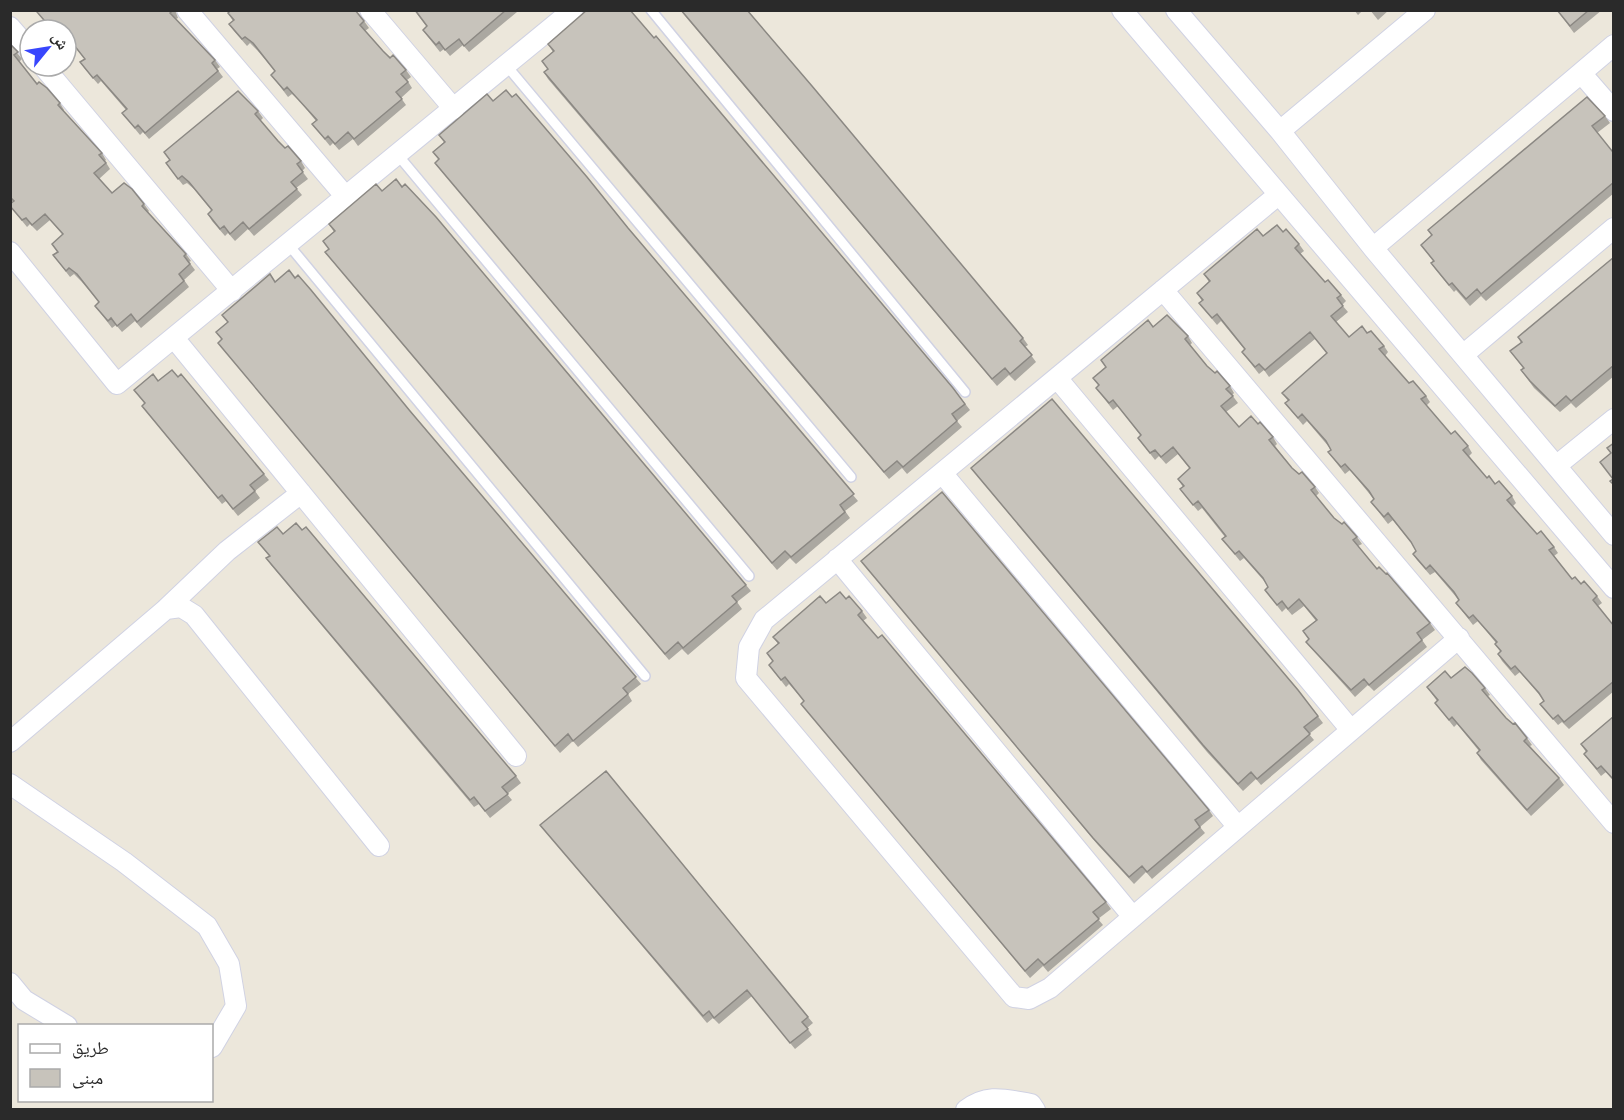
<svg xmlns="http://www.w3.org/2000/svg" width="1624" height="1120" viewBox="0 0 1624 1120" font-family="Roboto,'Noto Naskh Arabic',sans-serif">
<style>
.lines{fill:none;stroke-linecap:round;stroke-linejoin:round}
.service-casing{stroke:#d0d2e3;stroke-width:12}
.minor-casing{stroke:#d0d2e3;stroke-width:22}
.service{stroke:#fff;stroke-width:9}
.minor{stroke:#fff;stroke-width:20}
.wall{fill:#aba8a1}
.building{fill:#c7c3bb;stroke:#8b8883;stroke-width:1.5}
</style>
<rect width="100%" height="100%" fill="#ece7db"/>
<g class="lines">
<defs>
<path id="service" d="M651,10L965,392
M506,65L851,477
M397,154L749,576
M288,244L645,676"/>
<path id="minor" d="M187,10L346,197
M370,10L454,109
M1122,10L1614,588
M1176,10L1280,131L1373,248L1614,535
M10,27L30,50
M1614,45L1581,73L1614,111
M43,66L232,291
M1280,131L1425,10
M1278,195L764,620L749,647L746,678L1014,997L1029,999L1050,988L1459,638
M1373,248L1581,73
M10,252L117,384L573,10
M1163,290L1614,823
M174,338L516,756
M1463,355L1614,228
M1057,378L1351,730
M1556,466L1614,419
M942,473L1238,827
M837,559L1133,917
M166,609L181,607L194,615L379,846
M10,742L166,609L227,551L301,493
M10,784L124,862L207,926L229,964L236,1006L212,1047
M10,983L24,1000L67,1026
M966,1110C988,1093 1006,1100 1031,1104L1035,1110"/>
</defs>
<!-- service casing -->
<use href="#service" class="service-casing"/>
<!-- minor casing -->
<use href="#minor" class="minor-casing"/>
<!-- service -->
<use href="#service" class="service"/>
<!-- minor -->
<use href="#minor" class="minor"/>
</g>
<!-- wall -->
<path class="wall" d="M40,10H175L178,18L176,19L215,60L220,67L217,69L223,77L149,139L143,132L140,135L122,113L126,110L101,81L98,84L85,69L80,62L85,59L67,37H66V30H51L37,12Z
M414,10H516L517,12L469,52L463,45L450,56L444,49L440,52L428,37L423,30L427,27Z
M680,10H747L1023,338L1028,345L1025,347L1036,362L1015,381L1009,375L997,386Z
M1354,10H1363L1358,15Z
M1370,10H1389L1378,20Z
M1557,10H1602L1574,33Z
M228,13L364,21L369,28L365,31L383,51L406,70L411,77L407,80L412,88L401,98L406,105L358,146L353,139L339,150L333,143L330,146L312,124L316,121L299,100L292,94L288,97L276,81L271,75L275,71L257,50L250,43L247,46L234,31L229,24L233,21Z
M10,44L22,59L19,62L37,84L60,103L64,110L63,111L102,153L106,160L105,161L110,169L99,179L112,193L144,204L149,211L148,212L186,254L191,261L189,262L195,270L184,280L189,287L141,328L135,321L122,332L116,325L112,328L95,306L99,302L81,281L74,274L70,277L53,255L57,252L52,244L63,235L50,220L37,231L30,224L27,227L10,206L13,202L10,198Z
M548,44L953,388L970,410L957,421L962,427L907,474L902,468L889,479L548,79L544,72L548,69L542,61L553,52Z
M493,101L628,228L858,501L845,511L850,518L796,564L790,558L777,570L435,163L439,160L433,152L444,142L439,135Z
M258,111L263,118L260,121L285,148L301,161L305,168L302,171L308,179L296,188L302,195L254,236L248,229L235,241L228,233L225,236L212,221L208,214L212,211L194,189L187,183L183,185L171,170L166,163L170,160L164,152Z
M1605,116L1610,123L1597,133L1612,151L1614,149V193L1486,301L1481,296L1470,306L1456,290L1454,292L1436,270L1431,263L1433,261L1421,245L1432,236Z
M382,191L746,585L751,591L737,602L742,609L688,655L682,649L669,660L325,252L329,249L323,241L334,232L329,224Z
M1283,232L1299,244L1304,251L1300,254L1325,282L1341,295L1346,301L1342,305L1348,312L1336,322L1349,337L1367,333L1384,346L1388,352L1385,356L1409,383L1426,396L1430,402L1426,406L1451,434L1468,446L1472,453L1469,456L1487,478L1512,496L1516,503L1513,506L1537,534L1554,547L1558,553L1554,556L1572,579L1597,596L1602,603L1598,606L1614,626V691L1569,729L1562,722L1558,725L1540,704L1544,701L1542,698L1520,672L1515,676L1502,661L1498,654L1501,652L1495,644L1496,643L1478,621L1473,625L1456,603L1459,600L1457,598L1435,572L1430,575L1417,560L1413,554L1416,551L1413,545L1393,520L1388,524L1371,502L1374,499L1372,497L1350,470L1345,474L1328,452L1331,450L1329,447L1307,421L1303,425L1285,403L1288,401L1282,393L1327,353L1315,339L1269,377L1264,370L1259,374L1242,352L1245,350L1221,321L1217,325L1199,303L1202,301L1197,293L1209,282L1204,274L1263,236Z
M1614,257V376L1576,408L1571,403L1560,412L1534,388L1521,370L1523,368L1510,351L1521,343L1518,337Z
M275,282L410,411L641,684L628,694L632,701L578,747L573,741L560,753L218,343L222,340L216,332Z
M1153,327L1188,336L1192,343L1190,345L1207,366L1230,386L1234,393L1232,395L1238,403L1226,412L1239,427L1258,424L1273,437L1277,444L1275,446L1292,468L1315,487L1319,493L1316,496L1334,518L1357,537L1362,544L1358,546L1377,569L1430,623L1435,630L1422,640L1427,647L1374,691L1368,685L1355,697L1311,648L1306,642L1309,639L1303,631L1316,621L1304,606L1292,615L1286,608L1282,612L1265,590L1268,587L1265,582L1244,558L1240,561L1222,539L1225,537L1202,508L1198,511L1180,489L1183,487L1178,479L1190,469L1178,454L1166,464L1159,456L1155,460L1138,438L1141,436L1118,406L1113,410L1096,388L1099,386L1093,378L1106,367L1101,360Z
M158,381L264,474L269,480L255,491L260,498L238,516L226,501L222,504L142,406L145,404L134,390Z
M971,468L1298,690L1323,723L1309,734L1314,740L1261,785L1256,779L1243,791L1207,752Z
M283,534L516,776L521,783L507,794L512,800L490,818L479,804L474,807L271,565L266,558L269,556L258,542Z
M861,561L1209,810L1213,816L1200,827L1205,833L1152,879L1146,872L1134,884L1098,845Z
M846,599L862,611L867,618L863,621L1106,902L1111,909L1098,919L1103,925L1048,972L1043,966L1030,978L806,710L801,704L804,701L789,684L786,687L769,665L773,661L767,653L778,644L773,637Z
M1451,678L1485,688L1490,695L1488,696L1506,718L1527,738L1532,745L1530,746L1559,778L1564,785L1531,816L1481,760L1477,753L1479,751L1457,724L1454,727L1435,703L1437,701L1427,687Z
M1614,716V781L1606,772L1601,776L1584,754L1586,752L1581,744Z
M540,825L808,1017L813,1023L807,1028L812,1035L795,1049L752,996L719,1024L713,1018L707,1023Z"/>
<!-- building -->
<path class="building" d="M40,10H173L170,13L215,60L212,63L218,71L145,133L138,125L135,128L122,113L127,109L97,75L93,78L80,62L85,59L66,35V30H58L54,24L50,27L37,12Z
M231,10H355L364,21L360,25L383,51L390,58L393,55L406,70L401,74L408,82L396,92L402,99L354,139L348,132L335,144L328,136L325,139L312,124L317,120L287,87L284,90L271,75L275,71L253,43L245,37L242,39L229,24L234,20L228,13Z
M415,10H506L464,46L459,39L445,50L439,42L436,45L423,30L427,26Z
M587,10H630L654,38L656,36L953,388L965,404L952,414L957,421L903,467L897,461L884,472L544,72L548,69L542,61L554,51L548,44Z
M681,10H747L812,86L1023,338L1020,341L1032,355L1010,374L1005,368L992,379Z
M1557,10H1589L1570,26Z
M10,44L18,52L14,55L37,84L39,82L47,88L60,103L58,105L102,153L99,155L106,163L94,173L112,193L124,183L132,189L144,204L142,206L186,254L184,256L190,264L179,274L184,281L137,322L131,314L117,326L111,318L108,321L95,306L99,302L77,274L69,268L66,271L53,255L58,252L52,244L63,234L45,214L32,225L26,218L22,220L10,206V204L14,201L10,197Z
M506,90L512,97L516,94L587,177L628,228L854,494L840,505L845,512L791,557L785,551L772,563L435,163L439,159L433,152L445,142L439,135L487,94L493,101Z
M238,91L258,111L255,114L278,141L285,148L288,146L301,161L297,164L303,172L291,182L297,189L249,229L243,222L230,234L224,226L220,229L208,214L212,210L189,182L182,176L178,179L166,163L170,160L164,152Z
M1587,97L1605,116L1592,126L1612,151L1614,149V182L1481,294L1477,289L1466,299L1452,283L1449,285L1431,263L1434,261L1421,245L1432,235L1428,230Z
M396,179L402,187L405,184L436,217L746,585L732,596L737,602L683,648L678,642L665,654L325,252L329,249L323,241L335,231L329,224L376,184L382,191Z
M1277,225L1283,232L1286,229L1299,244L1295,248L1325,282L1328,280L1341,295L1337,298L1343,306L1331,316L1349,337L1362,326L1367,333L1371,331L1384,346L1379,349L1409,383L1413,381L1426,396L1421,399L1451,434L1455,431L1468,446L1463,450L1487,478L1489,476L1495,484L1499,481L1512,496L1507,500L1537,534L1541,531L1554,547L1549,550L1572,579L1575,577L1581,584L1584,581L1597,596L1593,600L1614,626V681L1564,722L1558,715L1553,719L1540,704L1544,701L1539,693L1515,666L1511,669L1498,654L1501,651L1495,644L1497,642L1473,615L1469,618L1456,603L1459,600L1454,592L1430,565L1426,569L1413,554L1416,551L1411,542L1388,513L1384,517L1371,502L1374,499L1369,491L1345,464L1341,467L1328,452L1331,450L1326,441L1302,414L1298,418L1285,403L1289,400L1282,393L1327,353L1310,332L1265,370L1259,364L1255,367L1242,352L1245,349L1217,314L1212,318L1199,303L1203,300L1197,293L1210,281L1204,274L1257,229L1263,236Z
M1614,257V365L1571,401L1566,396L1555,406L1530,381L1521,370L1524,368L1510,351L1522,342L1518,337Z
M289,270L295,278L298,275L311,290L410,411L636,677L623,688L628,694L573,741L568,734L555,746L218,343L222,339L216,332L228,322L222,315L270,274L275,282Z
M1167,315L1188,336L1185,339L1207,366L1215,373L1217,371L1230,386L1226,389L1233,396L1221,406L1239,427L1251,416L1258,424L1260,422L1273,437L1269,440L1292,468L1299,474L1302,472L1315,487L1311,490L1334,518L1342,524L1344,522L1357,537L1353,540L1377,569L1379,567L1386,574L1387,573L1430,623L1417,633L1422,640L1369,685L1364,679L1351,690L1306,642L1309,639L1303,631L1317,620L1299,599L1288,609L1282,601L1277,605L1265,590L1268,587L1263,578L1239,551L1235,554L1222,539L1226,536L1198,501L1193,505L1180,489L1184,486L1178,479L1190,468L1173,447L1161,457L1155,450L1150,453L1138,438L1141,435L1113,400L1109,403L1096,388L1099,385L1093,378L1106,367L1101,360L1148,320L1153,327Z
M172,370L178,377L181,374L264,474L250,485L255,491L233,509L222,495L218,498L142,406L145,403L134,390L153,374L158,381Z
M1052,399L1298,690L1318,716L1304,727L1310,734L1257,779L1251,772L1238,784L1203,745L971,468Z
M1614,443V485L1610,481L1613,479L1600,462L1611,453L1607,448Z
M942,492L1209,810L1195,820L1200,827L1147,872L1142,866L1129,877L1093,838L861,561Z
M296,523L302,530L306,527L516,776L502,787L508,794L485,811L474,797L470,800L266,558L270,556L258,542L277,527L283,534Z
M840,592L846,599L849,596L862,611L858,615L878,638L882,635L1106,902L1093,912L1099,919L1044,965L1038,959L1025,971L801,704L804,701L785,677L781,680L769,665L773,661L767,653L779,643L773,637L820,596L826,603Z
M1465,667L1472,673L1485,688L1482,690L1506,718L1513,724L1515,723L1527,738L1524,741L1559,778L1527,810L1477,753L1480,750L1452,717L1449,720L1435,703L1438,700L1427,687L1445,671L1451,678Z
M1614,716V780L1601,766L1597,769L1584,754L1587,751L1581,744Z
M606,771L808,1017L802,1022L808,1029L790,1043L747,990L714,1018L709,1011L703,1016L540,825Z"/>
<!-- border -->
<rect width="1624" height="1120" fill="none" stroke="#2a2a2a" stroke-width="24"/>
<!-- legend -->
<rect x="18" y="1024" width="195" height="78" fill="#ffffff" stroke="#aaaaaa" stroke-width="1.5"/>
<rect x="30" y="1044" width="30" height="9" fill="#ffffff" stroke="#aaaaaa" stroke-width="1.5"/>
<text x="72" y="1054" font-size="18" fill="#2a2a2a">طريق</text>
<rect x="30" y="1069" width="30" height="18" fill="#c7c3bb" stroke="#aaaaaa" stroke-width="1.5"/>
<text x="72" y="1084" font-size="18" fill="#2a2a2a">مبنى</text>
<!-- north arrow -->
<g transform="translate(48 48) rotate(60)"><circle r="28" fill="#ffffff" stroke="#aaaaaa" stroke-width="1.5"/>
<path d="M0-4.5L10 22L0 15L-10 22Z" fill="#3846fd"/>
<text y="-9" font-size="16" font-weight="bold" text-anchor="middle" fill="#2a2a2a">ش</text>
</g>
</svg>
